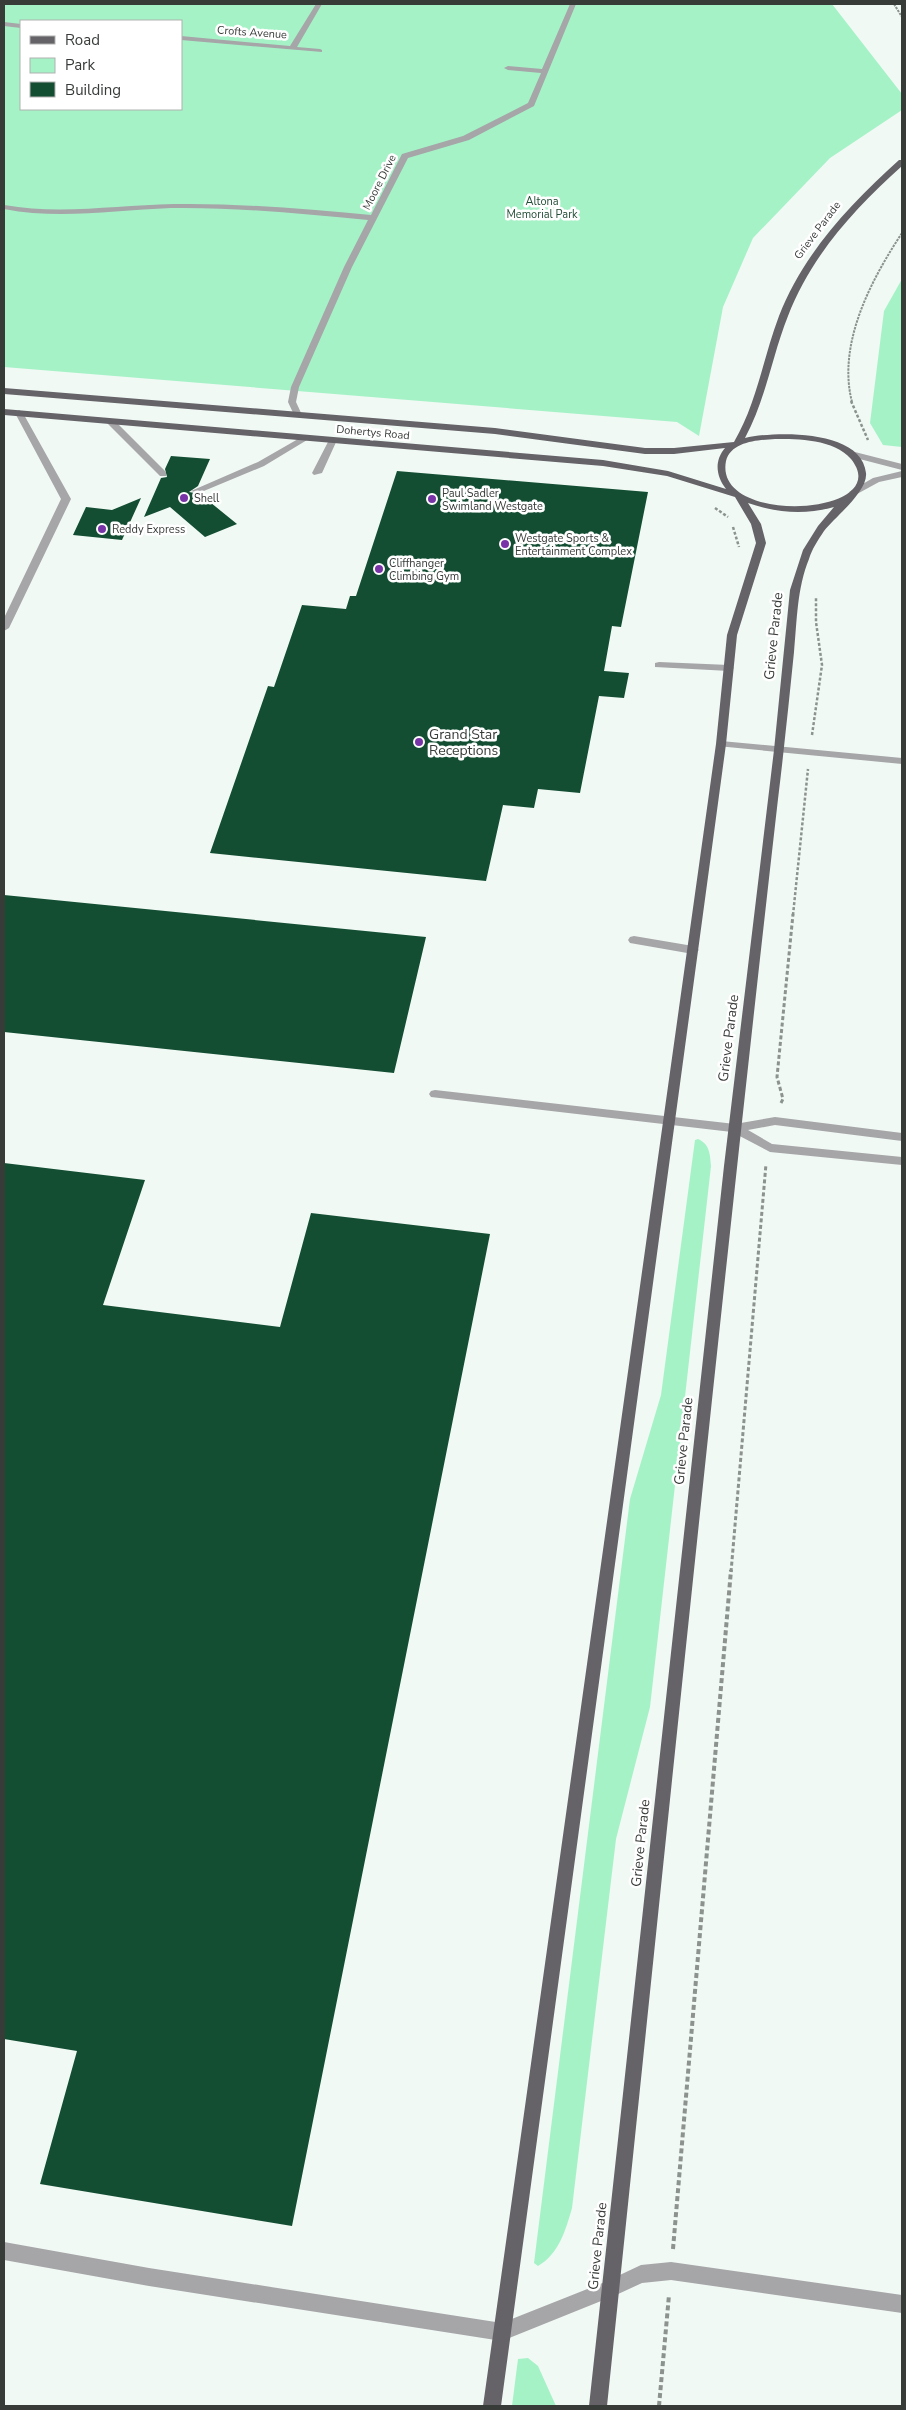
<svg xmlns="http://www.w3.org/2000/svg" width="906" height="2410" viewBox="0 0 906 2410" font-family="'Nunito Sans',sans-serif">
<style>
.green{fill:#a5f2c7;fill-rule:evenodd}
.building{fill:#134e33}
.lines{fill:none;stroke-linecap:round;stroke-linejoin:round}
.path-far3{stroke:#8c928e;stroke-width:2;stroke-dasharray:2.5 1;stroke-linecap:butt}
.path-far2{stroke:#8c928e;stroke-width:2.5;stroke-dasharray:3 2;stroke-linecap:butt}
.path-far1{stroke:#8c928e;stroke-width:3;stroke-dasharray:4 2.5;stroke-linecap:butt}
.path{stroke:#8c928e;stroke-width:4;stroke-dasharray:5 3;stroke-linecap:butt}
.service{fill:#a6a5a8;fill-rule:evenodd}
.minor{fill:#a6a5a8;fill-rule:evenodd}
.primary{fill:#656268;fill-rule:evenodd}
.poi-dot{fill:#7833a6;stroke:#fff;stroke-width:2}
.labels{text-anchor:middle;stroke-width:5;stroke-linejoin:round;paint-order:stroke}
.far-street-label{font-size:11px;fill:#383c39;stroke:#fff}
.far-park-label{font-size:11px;fill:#224e37;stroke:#fff}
.far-poi-label{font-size:11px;fill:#383c39;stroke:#fff;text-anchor:start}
.street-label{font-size:14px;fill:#383c39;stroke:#fff}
.poi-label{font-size:14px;fill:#383c39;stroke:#fff;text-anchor:start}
</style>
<rect width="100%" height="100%" fill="#f0f9f4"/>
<!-- green -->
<path class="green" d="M4,4H832L902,94V110L830,158L753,238L723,307L699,436L677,422L4,367ZM21,21H181V109H21Z
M902,279V447L883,445L870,423L884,311Z
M698,1139C710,1144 710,1155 711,1166L650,1707L616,1839L572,2208C566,2229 559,2254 538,2266L534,2263L630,1499L661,1395L695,1140Z
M528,2358L538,2366L556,2406H512L518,2359Z"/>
<!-- building -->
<path class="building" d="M171,456L210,459L198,486L189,492L200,494L237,524L205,537L170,507L144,517L161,478L167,477L165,469Z
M397,471L648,492L621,627L612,626L604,671L629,673L624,698L599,696L580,793L538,789L534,808L503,805L486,881L210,853L268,686L274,687L302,605L346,609L350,596H356Z
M141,498L122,540L73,535L86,507L112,510Z
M4,895L426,937L394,1073L4,1032Z
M4,1163L145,1180L103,1305L280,1327L311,1213L490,1234L292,2226L40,2184L77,2051L4,2039Z"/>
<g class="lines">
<!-- path-far3 -->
<path class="path-far3" d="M894,4L902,17
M852,402C837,344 871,280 902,233"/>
<!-- path-far2 -->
<path class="path-far2" d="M851,401L868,440
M715,508L728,517
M733,527L739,547
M812,735L822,665L816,622V598
M793,915L808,769"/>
<!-- path-far1 -->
<path class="path-far1" d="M781,1103L783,1099L777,1077L793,914
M731,1572L766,1164"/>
<!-- path -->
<path class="path" d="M673,2249L731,1570
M659,2406L669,2295"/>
<!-- service -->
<path class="service" d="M316,4H322L297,47L320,49L322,50V52L181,40V36L290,46Z
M570,4H576L534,106L469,140L408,158L352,267L299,387L296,402L302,415L301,417H295L288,402L291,387L344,267L368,220C303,214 237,207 171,208C114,210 60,220 4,209V205C61,215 117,205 174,204C240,203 305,209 371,215L402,154L463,136L528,103L541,73L508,70L504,68L508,66L542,69Z
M4,22L21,24V28L4,26Z
M19,410L23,413L71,499L9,628L4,631V618L61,499L15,413Z
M107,419H113L166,472V476H160L107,423Z
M305,435L312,437L264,466L199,493L191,491L258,462Z
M333,437L337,440L322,473L314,475L312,473L329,440Z
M659,662L729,665L734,668L729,671L655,667V663Z
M721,741L902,758V764L717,746V742Z
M634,936L693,946L699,950L693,954L630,943L628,940L630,937Z
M435,1090L735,1124L775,1117L902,1133V1141L775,1125L748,1130L772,1144L902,1157V1165L770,1152L732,1132L431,1097L429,1094L431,1091Z
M4,2242L149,2268L502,2323L605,2282L641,2265L671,2262L902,2295V2313L671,2280L642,2283L616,2295L502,2341L149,2286L4,2260Z"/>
<!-- minor -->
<path class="minor" d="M851,451L902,464V470L848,456V452Z
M902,471V477L879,482L857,494L849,492L873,478Z"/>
<!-- primary -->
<path class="primary" d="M899,160H902V166C855,208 811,256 788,316C772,356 766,399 745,438C775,431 862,429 866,473C868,491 836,516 824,531C818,540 812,549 809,559C797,588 797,621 794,652C789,701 784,750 778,799C717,1334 663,1870 607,2406H589L724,1166L774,750L790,590L803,550L818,526L834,507C805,515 777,513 748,503L761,524L766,543L737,635L726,744L501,2406H483L716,744L727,635L756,543L751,524L735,497L667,476L603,466L4,415V409L603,460L668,471L726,489C716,476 714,461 725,448L674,454H645L495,434L4,394V388L495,428L645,448H674L734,442C757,403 763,358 779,316C803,254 850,204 899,160ZM775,439C798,439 834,439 851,459C897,516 713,527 726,461C731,441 759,440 775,439Z"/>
</g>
<!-- markers -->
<g class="poi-dot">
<circle cx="184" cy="498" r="5"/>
<circle cx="432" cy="499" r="5"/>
<circle cx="102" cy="529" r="5"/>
<circle cx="505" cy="544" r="5"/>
<circle cx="379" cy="569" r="5"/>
<circle cx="419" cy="742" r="5"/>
</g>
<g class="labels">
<!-- far-street labels -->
<g class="far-street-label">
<text transform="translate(252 32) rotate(4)" y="4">Crofts Avenue</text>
<text transform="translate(379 182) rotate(-63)" y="4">Moore Drive</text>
<text transform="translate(817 230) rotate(-53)" y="4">Grieve Parade</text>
<text transform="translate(373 432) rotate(5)" y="4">Dohertys Road</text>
</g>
<!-- far-park labels -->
<g class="far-park-label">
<text x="542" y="205">Altona<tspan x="542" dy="13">Memorial Park</tspan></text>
</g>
<!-- far-poi labels -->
<g class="far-poi-label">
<text x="442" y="497">Paul Sadler<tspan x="442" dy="13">Swimland Westgate</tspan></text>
<text x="194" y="502">Shell</text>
<text x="112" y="533">Reddy Express</text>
<text x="515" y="542">Westgate Sports &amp;<tspan x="515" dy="13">Entertainment Complex</tspan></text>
<text x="389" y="567">Cliffhanger<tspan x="389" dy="13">Climbing Gym</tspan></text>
</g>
<!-- street labels -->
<g class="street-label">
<text transform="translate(773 636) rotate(-84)" y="5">Grieve Parade</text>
<text transform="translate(728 1038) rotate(-83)" y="5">Grieve Parade</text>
<text transform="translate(683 1441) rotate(-84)" y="5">Grieve Parade</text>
<text transform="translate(640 1843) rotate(-84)" y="5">Grieve Parade</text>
<text transform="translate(597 2246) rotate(-84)" y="5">Grieve Parade</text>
</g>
<!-- poi labels -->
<g class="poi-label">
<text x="429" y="739">Grand Star<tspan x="429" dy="16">Receptions</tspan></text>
</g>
</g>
<!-- border -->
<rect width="906" height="2410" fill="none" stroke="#383c39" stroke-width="10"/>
<!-- legend -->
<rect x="20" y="20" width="162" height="90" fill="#ffffff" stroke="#afb1b0"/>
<rect x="30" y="36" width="25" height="8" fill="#656268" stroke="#afb1b0"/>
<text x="65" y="45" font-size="15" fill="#383c39">Road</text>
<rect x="30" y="58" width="25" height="15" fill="#a5f2c7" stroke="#afb1b0"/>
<text x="65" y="70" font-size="15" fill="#383c39">Park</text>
<rect x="30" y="82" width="25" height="15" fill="#134e33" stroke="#afb1b0"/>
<text x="65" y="95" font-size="15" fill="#383c39">Building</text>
</svg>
